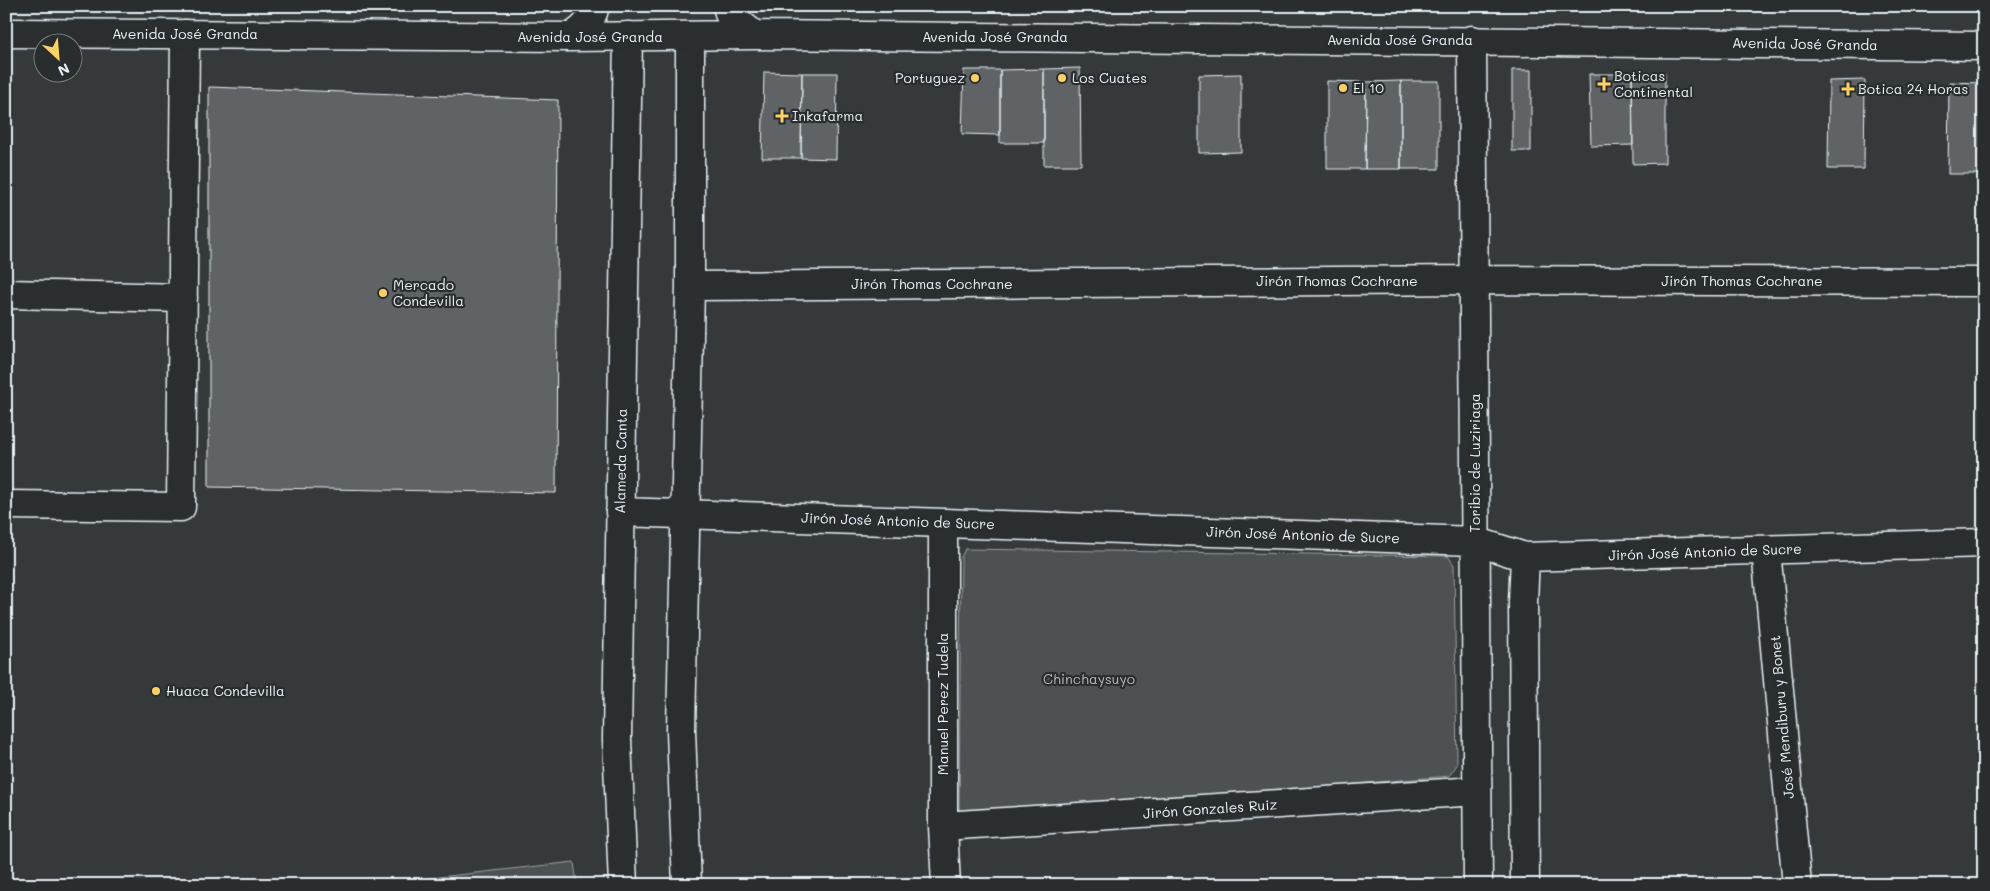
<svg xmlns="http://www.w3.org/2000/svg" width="1990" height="891" viewBox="0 0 1990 891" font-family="Mali,sans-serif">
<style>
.green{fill:#4d5152;stroke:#9aa1a5}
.building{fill:#5f6365;stroke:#e8f1f8}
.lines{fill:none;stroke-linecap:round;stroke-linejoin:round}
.minor-casing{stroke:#e8f1f8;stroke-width:31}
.major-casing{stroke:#e8f1f8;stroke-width:31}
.minor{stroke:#2a2d2e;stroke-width:28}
.major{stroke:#2a2d2e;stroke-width:28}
.poi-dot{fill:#ffd166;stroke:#2a2d2e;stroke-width:2}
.labels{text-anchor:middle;stroke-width:4.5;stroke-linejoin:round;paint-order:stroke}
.street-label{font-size:14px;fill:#e8f1f8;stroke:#2a2d2e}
.poi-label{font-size:14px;fill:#e8f1f8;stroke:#2a2d2e;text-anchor:start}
.park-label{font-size:14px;fill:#b2b9be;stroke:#2a2d2e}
</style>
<rect width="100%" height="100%" fill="#35393a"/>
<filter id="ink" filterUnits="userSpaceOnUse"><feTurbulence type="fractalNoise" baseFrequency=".02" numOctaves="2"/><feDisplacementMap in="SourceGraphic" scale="10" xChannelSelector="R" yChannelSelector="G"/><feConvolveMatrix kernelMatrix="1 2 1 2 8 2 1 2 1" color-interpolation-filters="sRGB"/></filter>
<g filter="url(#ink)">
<!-- green -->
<path class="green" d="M965,549L1448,556L1454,565L1457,765L1449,776L967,817L959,812L961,557Z
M574,862L577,885H368Z"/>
<!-- building -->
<path class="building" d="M1080,68L1081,165H1044V69Z
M1044,69V143H1000V70Z
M964,70H1000V135L962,134Z
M1512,70H1531V151H1512Z
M764,72L802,73L801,158H762Z
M802,73H837L836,159L801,158Z
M1665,73V163L1633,164L1632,74Z
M1241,74V152L1199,153V75Z
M1589,74H1632L1633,145L1591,146Z
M1865,80L1864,169H1828L1829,81Z
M1327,81L1366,82L1365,169H1327Z
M1401,81H1439V169H1401Z
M1401,81V169H1365L1366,82Z
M1949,82L1984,83V174H1948Z
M209,87L558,100L556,493L209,487Z"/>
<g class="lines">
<defs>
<path id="minor" d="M1472,40L1478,885
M690,286L1474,280L1984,282
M6,294L183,298
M6,505L181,507L185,34
M620,512L1475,541L1525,557L1984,543
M943,523V826L946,885
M1766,550L1797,885
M943,826L1477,791
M623,885L617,739L628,36
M687,885L681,731L690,286V37
M1525,885L1523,602L1525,557"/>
<path id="major" d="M727,6L730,16L754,35
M6,33L571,37L754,35L1984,46
M571,37C584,29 591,22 595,6"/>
</defs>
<!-- minor casing -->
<use href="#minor" class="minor-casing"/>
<!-- major casing -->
<use href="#major" class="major-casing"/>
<!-- minor -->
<use href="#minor" class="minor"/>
<!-- major -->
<use href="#major" class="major"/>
</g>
</g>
<!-- markers -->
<g class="poi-dot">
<circle cx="975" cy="78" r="5"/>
<circle cx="1062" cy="78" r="5"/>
<path d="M1601.5 76.5h5v5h5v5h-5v5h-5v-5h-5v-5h5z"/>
<circle cx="1343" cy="88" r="5"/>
<path d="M1845.5 81.5h5v5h5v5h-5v5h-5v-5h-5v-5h5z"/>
<path d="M779.5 108.5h5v5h5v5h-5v5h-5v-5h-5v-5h5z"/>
<circle cx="383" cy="293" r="5"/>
<circle cx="156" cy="691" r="5"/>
</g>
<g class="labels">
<!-- street labels -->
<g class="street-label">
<text x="185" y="39">Avenida José Granda</text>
<text x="590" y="42">Avenida José Granda</text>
<text x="995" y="42">Avenida José Granda</text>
<text x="1400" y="45">Avenida José Granda</text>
<text transform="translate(1805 44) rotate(1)" y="5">Avenida José Granda</text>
<text x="1337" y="286">Jirón Thomas Cochrane</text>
<text x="1742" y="286">Jirón Thomas Cochrane</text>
<text x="932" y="289">Jirón Thomas Cochrane</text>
<text transform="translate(621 461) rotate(-89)" y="5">Alameda Canta</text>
<text transform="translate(1475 463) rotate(-90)" y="5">Toribio de Luziriaga</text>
<text transform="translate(898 521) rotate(2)" y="5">Jirón José Antonio de Sucre</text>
<text transform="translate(1303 535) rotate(2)" y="5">Jirón José Antonio de Sucre</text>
<text transform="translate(1705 552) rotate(-2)" y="5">Jirón José Antonio de Sucre</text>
<text transform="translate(943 704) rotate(-90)" y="5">Manuel Perez Tudela</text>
<text transform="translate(1782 717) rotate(-95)" y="5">José Mendiburu y Bonet</text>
<text transform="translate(1210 809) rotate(-4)" y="5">Jirón Gonzales Ruiz</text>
</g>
<!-- poi labels -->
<g class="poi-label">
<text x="1614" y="81">Boticas<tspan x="1614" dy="16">Continental</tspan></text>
<text x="965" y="83" text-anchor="end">Portuguez</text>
<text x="1072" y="83">Los Cuates</text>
<text x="1353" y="93">El 10</text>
<text x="1858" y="94">Botica 24 Horas</text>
<text x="792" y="121">Inkafarma</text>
<text x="393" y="290">Mercado<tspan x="393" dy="16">Condevilla</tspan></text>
<text x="166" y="696">Huaca Condevilla</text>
</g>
<!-- park labels -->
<g class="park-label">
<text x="1089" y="684">Chinchaysuyo</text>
</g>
</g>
<!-- margin -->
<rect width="1990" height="891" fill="none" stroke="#2a2d2e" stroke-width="25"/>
<rect x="12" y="12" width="1965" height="866" fill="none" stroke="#e8f1f8" stroke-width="2" filter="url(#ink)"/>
<!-- north arrow -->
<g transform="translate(58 58) rotate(154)"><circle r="24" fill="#2a2d2e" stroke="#767b7f"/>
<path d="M0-4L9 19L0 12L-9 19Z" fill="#ffd166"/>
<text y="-8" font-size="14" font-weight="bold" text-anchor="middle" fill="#e8f1f8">N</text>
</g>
</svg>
